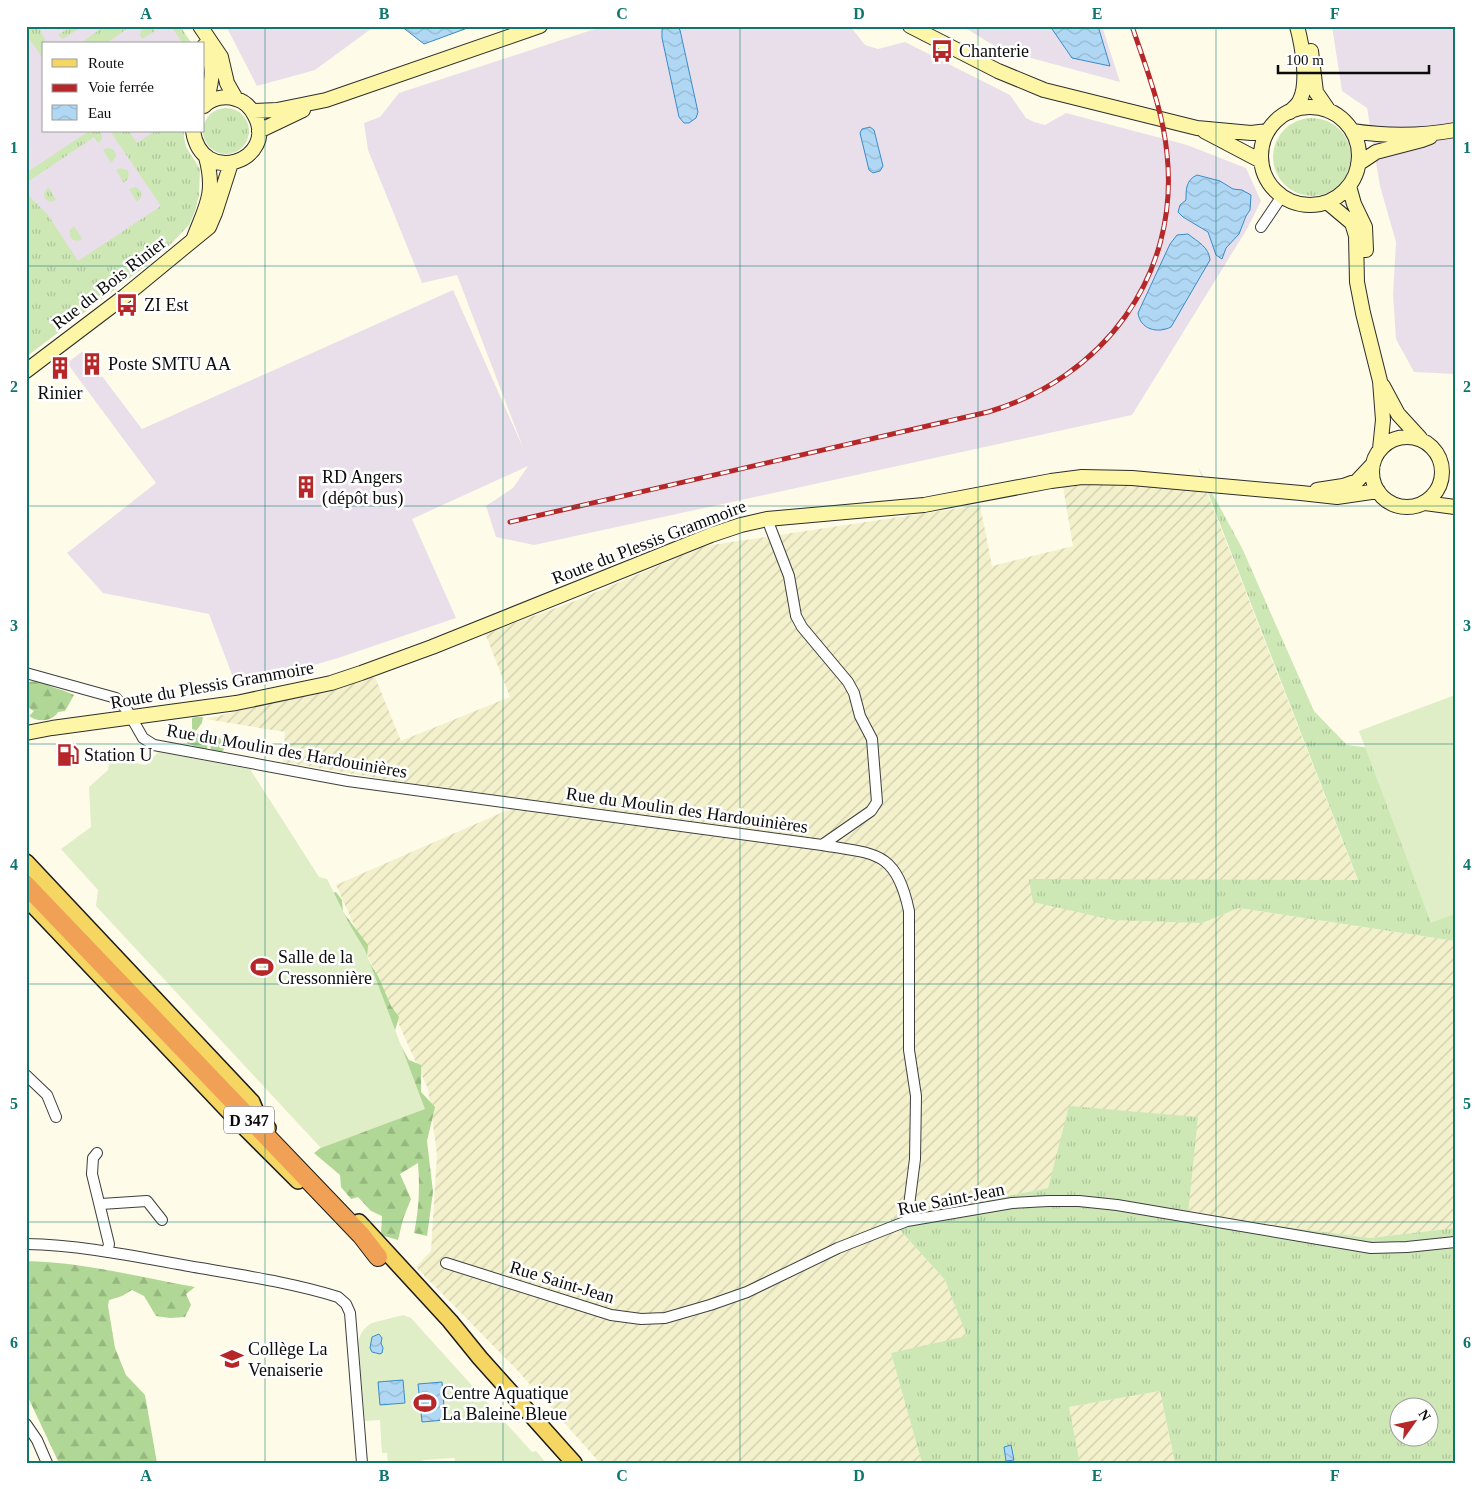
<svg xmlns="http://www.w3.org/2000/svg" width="1481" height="1489" viewBox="0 0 1481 1489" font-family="'Times New Roman',serif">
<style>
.industrial{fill:#e9dfea}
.farmland{fill:url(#farmland-furrows)}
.grass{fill:url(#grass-tufts);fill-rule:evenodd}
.forest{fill:url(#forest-firs)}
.pitch{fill:#dfeec6}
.water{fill:url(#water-waves);stroke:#398bc9}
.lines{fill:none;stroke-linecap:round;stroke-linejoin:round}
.street-casing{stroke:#3e3e3e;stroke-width:12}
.secondary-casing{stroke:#2d2d2d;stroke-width:16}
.primary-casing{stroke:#1c1c1c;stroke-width:18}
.highway-casing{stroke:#1c1c1c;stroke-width:20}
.street{stroke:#fff;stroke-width:10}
.secondary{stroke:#fdf6a6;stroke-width:14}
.primary{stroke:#f5d663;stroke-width:15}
.highway{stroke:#f0a155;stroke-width:18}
.rail-casing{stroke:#b62729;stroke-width:5}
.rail{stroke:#fff;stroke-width:3;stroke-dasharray:9;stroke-linecap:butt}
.grid{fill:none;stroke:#0f766e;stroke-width:1;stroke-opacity:0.55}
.labels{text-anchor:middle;stroke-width:5;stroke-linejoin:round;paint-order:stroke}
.shield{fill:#fff;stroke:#545454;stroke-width:1}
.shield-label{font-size:16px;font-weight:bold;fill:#0b0b0b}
.poi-label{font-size:18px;fill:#0b0b0b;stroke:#fff;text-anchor:start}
.street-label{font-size:18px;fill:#0b0b0b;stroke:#fff}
.neatline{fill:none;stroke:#0f766e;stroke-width:2}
.grid-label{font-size:16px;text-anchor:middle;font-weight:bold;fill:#0f766e}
</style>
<defs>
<pattern id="farmland-furrows" width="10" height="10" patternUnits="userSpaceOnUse" patternTransform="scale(1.25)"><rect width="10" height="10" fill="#f3f1cb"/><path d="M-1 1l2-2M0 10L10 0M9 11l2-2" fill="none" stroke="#cfcdad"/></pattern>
<pattern id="grass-tufts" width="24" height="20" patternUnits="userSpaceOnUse" patternTransform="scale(1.25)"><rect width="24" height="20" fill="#cde7b5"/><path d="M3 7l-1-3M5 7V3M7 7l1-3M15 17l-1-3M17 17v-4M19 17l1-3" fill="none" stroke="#afc59a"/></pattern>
<pattern id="forest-firs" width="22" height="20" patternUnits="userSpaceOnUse" patternTransform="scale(1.25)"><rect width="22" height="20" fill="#b0d795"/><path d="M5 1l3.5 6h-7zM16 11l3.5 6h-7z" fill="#96b77f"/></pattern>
<pattern id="water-waves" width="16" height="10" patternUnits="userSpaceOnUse" patternTransform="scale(1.25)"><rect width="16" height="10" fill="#b0d8f4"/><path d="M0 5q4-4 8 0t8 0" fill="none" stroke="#96b8d0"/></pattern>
</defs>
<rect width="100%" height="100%" fill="#fefbe9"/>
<!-- industrial -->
<path class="industrial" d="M26,26H175L187,44H44V131H164V207L26,316Z
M226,26H375L315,70L257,86Z
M604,26H850L865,45L878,49L905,42L1010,95L1026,118L1034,122L1045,125L1066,113L1187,145L1246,168L1261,201L1247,229L1132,415L534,545L496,537L486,506L513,488L528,466L412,519L456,618L338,658L245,685L234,680L209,614L103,593L67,553L156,483L67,363L83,351L142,429L453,290L524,450L457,275L422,283L368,150L364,123L380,117L399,93Z
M962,26H1102L1120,82L1001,50Z
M1332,26H1455V374L1414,372L1396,339L1393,295L1396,242L1380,186L1367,108L1342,91Z"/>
<!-- farmland -->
<path class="farmland" d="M1105,477L1204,485L1358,881L1029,879L1202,923L1239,908L1455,941V1228L1370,1238L1188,1214L1048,1188L890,1219L945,1280L968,1337L891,1353L922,1463H600L518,1371L416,1267L431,1251L437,1154L428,1089L336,885L524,803L283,762L285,732L206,719L375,677L401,741L510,697L485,633L570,603L705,546L980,505L992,566L1073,546L1063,487Z
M1160,1391L1175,1463H1080L1069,1407Z"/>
<!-- grass -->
<path class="grass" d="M26,26H38L47,44H44V60L26,34Z
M72,26H83L63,39L58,35Z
M105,26H131L105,44H79Z
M147,26L152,27L155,31L142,39L140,35L141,30Z
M171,26H180L192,44H183Z
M203 131a23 23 0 1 1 46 0a23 23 0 1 1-46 0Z
M1273 157a39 39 0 1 1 78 0a39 39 0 1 1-78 0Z
M89,131H100C103,136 103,140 98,143L94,137L26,183V173Z
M110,131H129L137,143L155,131H184V137L186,147L200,169L199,195L195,211L189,225L169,246L139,271L26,357V194H27L48,215L78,261L161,206Z
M107,148C113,148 116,151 116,157L111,163L103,150Z
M120,168L127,170C130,175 129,179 124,183L116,170Z
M48,187L56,200L50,202L45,199L44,193Z
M135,187C143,190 143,197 137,202L129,189Z
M74,226L82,239L78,241L73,240L70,237V230Z
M1198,467L1242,548L1314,711L1347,745L1455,759V941L1239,908L1202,923L1113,920L1033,902L1029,879L1358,880Z
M1069,1106L1198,1117L1188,1214L1370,1238L1455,1228V1463H1175L1160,1391L1069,1407L1080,1463H922L891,1353L967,1336L945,1280L890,1219L1048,1188ZM1398,1406H1428V1436H1398Z"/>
<!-- forest -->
<path class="forest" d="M40,681C51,688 62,689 74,695L65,711L58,712C53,721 38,723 29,716L34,711L29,708L26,711V682Z
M196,717H203L202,723L194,733L203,735L212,741L214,739L220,738L225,747L223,751L215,754L211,750L210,744L208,743L207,749L203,750L187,743L192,732V718Z
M336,892L342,900L343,912L368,945L367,958L379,978L391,1006L399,1017L394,1034L409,1060L421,1065V1092L435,1107L427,1141L433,1192L427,1236L414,1233C419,1210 420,1187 418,1163L400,1174L411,1199L403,1219L398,1240L381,1235L382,1216L371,1211L358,1197L351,1199L341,1187L340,1175L314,1153L327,1143L328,894Z
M26,1261C83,1262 139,1277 195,1287L186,1294L191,1305L185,1317L170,1318L156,1316L144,1296L132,1290L122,1296L109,1300L108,1306L115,1348L126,1375L145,1395L157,1463H59L26,1393Z"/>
<!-- pitch -->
<path class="pitch" d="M1455,695V914L1431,923L1359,731Z
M158,752L250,769L319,877L327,879L350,925L365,950L425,1109L321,1148L96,906L98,890L61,849L91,827L89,787L108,770L110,758L146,765Z
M403,1315L411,1318L532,1452L536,1451L546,1463H454L455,1458L424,1460L416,1463L412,1461L388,1463L387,1453H382L380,1420L365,1421L358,1345C359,1335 363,1328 372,1323Z"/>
<!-- water -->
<path class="water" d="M401,26H473L424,44Z
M664,26H676L680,30L698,112L696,118L689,123H684L679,117L662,38V30Z
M1050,26H1098L1110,66L1072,58Z
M870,127L874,130L883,166L880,171L873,173L869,170L860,133L862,129Z
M1197,175L1220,181L1233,189L1242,190L1251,195L1250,210L1246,216L1239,234L1226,248L1222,259L1216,255L1208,232L1183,217L1178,212L1180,205L1186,200C1186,189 1186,180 1197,175Z
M1188,234C1198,242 1209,247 1210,260L1171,327C1157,334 1140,329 1138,313L1170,244L1177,235Z
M379,1334L382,1338L381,1343L383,1348L382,1353L380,1354L372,1352L370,1348L372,1337Z
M403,1380L405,1403L380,1405L378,1382Z
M442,1382L445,1420L422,1422L418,1384Z
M1011,1445L1014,1460L1006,1461L1004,1447Z"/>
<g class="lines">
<defs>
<path id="street" d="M1261,227L1282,196
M767,519L789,576L796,616L802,627L848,682L854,693L860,716L872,739L877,802L871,811L822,845
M26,673L116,698L127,710L143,738L154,745L348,781L822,845C875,854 896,850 909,911V1050L916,1096L915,1159L907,1221
M26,1075L47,1095L56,1117
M97,1153L93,1158L92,1174L109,1244L107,1252
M101,1204L147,1201L162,1220
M26,1244C85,1245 142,1258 200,1268C246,1276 293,1283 338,1297L346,1304L350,1313L362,1463
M446,1263L611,1315L641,1319L665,1318L710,1305L747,1292L838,1248L907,1221L1012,1203L1048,1201H1079L1117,1205L1371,1248L1407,1247L1455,1242
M26,1424L37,1440L47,1463"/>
<path id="secondary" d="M200,26L221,57L227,83L236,99
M910,26L998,71L1044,90L1197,128L1251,133L1268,131
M204,46C216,68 212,80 206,103
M1311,51L1316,92L1329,111
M1261 156a49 49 0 1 1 98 0a49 49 0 1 1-98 0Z
M253,111L277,110L326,100L540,26
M1290,112C1293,108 1298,105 1300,100C1309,82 1302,45 1297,26
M193,131C202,188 278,160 255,116C251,108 244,101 236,99C225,95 212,98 204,106
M259,131L303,110
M1204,131L1261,161
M1352,131C1385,136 1422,136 1455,130
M1358,164L1376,152L1422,140L1430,137
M1349,186L1354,204L1365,227L1366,250
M1327,202L1352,223L1356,236L1357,282L1363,313L1380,381L1383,420L1380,449
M193,240C206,206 216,194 206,157
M26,371L125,296L209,227L215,213L231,163
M1383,386L1398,414L1420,438
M1372 472a35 35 0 1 1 70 0a35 35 0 1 1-70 0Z
M1317,490L1343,486L1357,481L1373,464
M1425,503L1455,507
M26,733L52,728L236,703L331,683L361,673L432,647L711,535L741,525L767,519L924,505L1051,481L1082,477L1132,478L1301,493L1337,497L1378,491"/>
<path id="primary" d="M26,862L252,1102L259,1119L268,1128
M26,898L235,1118L298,1181
M359,1222L450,1321L480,1358L574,1463"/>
<path id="highway" d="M26,885L361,1235L378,1257"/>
</defs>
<!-- street casing -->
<use href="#street" class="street-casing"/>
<!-- secondary casing -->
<use href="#secondary" class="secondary-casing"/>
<!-- primary casing -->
<use href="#primary" class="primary-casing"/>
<!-- highway casing -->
<use href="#highway" class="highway-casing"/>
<!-- street -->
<use href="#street" class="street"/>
<!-- secondary -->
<use href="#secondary" class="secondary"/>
<!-- primary -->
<use href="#primary" class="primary"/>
<!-- highway -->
<use href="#highway" class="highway"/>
<defs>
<path id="rail" d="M510,522L988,412C1103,378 1180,276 1167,154C1163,110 1146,68 1132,26"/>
</defs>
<!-- rail casing -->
<use href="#rail" class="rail-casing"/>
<!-- rail -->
<use href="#rail" class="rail"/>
</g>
<!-- grid -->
<path class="grid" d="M265,26V1463M503,26V1463M740,26V1463M978,26V1463M1216,26V1463M26,266H1455M26,506H1455M26,744H1455M26,984H1455M26,1222H1455"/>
<!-- icons -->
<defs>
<symbol id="bus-bare" viewBox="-9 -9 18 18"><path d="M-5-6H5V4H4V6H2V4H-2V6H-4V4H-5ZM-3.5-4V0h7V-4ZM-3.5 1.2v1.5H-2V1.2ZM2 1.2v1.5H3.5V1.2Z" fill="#b62729" stroke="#fff" stroke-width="2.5" paint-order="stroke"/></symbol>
<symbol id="building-bare" viewBox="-9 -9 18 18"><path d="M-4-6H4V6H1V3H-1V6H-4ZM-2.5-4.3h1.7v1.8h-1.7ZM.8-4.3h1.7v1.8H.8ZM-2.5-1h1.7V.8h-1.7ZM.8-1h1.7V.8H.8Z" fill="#b62729" stroke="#fff" stroke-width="2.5" paint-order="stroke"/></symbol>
<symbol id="fuel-bare" viewBox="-9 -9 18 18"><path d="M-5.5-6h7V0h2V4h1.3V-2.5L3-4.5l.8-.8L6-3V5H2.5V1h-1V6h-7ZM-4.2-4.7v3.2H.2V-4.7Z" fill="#b62729" stroke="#fff" stroke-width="2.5" paint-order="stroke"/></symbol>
<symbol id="stadium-bare" viewBox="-9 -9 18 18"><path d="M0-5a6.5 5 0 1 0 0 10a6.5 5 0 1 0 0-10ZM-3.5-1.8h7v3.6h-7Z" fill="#b62729" stroke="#fff" stroke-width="2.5" paint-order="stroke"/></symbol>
<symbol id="school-bare" viewBox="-9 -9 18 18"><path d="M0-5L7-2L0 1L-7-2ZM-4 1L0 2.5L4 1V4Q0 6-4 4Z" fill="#b62729" stroke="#fff" stroke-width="2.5" paint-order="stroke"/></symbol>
</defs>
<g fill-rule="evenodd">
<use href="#bus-bare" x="926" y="35" width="32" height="32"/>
<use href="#bus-bare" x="111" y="289" width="32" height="32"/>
<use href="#building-bare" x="76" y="348" width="32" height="32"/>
<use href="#building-bare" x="44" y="352" width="32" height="32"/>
<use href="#building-bare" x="290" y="471" width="32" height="32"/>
<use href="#fuel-bare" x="52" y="739" width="32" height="32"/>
<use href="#stadium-bare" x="246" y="951" width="32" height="32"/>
<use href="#school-bare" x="216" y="1343" width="32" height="32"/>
<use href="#stadium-bare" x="409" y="1387" width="32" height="32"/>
</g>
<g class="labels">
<!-- shield labels -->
<rect class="shield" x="224" y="1106.5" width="50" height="27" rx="4"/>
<g class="shield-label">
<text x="249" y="1126">D 347</text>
</g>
<!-- poi labels -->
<g class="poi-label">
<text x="959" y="57">Chanterie</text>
<text x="144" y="311">ZI Est</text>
<text x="108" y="370">Poste SMTU AA</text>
<text x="60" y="399" text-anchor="middle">Rinier</text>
<text x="322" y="483">RD Angers<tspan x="322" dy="21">(dépôt bus)</tspan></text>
<text x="84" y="761">Station U</text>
<text x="278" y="963">Salle de la<tspan x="278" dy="21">Cressonnière</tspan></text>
<text x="248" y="1355">Collège La<tspan x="248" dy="21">Venaiserie</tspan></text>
<text x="442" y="1399">Centre Aquatique<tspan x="442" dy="21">La Baleine Bleue</tspan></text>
</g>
<!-- street labels -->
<g class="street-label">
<text transform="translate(109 283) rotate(-38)" y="6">Rue du Bois Rinier</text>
<text transform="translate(649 542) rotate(-21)" y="6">Route du Plessis Grammoire</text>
<text transform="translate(212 685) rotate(-10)" y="6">Route du Plessis Grammoire</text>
<text transform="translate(287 751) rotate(10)" y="6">Rue du Moulin des Hardouinières</text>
<text transform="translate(687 810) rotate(8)" y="6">Rue du Moulin des Hardouinières</text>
<text transform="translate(951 1199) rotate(-11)" y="6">Rue Saint-Jean</text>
<text transform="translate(562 1282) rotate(17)" y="6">Rue Saint-Jean</text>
</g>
</g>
<!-- border -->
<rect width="1481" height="1489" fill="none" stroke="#ffffff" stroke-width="55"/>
<!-- legend -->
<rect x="42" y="42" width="162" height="90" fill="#ffffff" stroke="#9d9d9d"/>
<rect x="52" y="59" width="25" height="8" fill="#f5d663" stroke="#9d9d9d"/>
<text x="88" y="68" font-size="15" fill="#0b0b0b">Route</text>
<rect x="52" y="84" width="25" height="8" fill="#b62729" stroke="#9d9d9d"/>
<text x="88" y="92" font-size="15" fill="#0b0b0b">Voie ferrée</text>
<rect x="52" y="105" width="25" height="15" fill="url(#water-waves)" stroke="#9d9d9d"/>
<text x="88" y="118" font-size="15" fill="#0b0b0b">Eau</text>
<!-- north arrow -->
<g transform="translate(1414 1422) rotate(57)"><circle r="24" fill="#ffffff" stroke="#9d9d9d"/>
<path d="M0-4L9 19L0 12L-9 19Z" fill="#b62729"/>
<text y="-8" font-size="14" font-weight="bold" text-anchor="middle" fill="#0b0b0b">N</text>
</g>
<!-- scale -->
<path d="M1278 65v8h151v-8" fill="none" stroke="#0b0b0b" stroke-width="2.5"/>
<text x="1286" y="65" font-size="15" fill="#0b0b0b" stroke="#ffffff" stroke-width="4" paint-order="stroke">100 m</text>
<rect x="28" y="28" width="1426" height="1434" class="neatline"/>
<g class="grid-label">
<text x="146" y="19">A</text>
<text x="384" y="19">B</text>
<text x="622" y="19">C</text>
<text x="859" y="19">D</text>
<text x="1097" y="19">E</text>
<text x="1335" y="19">F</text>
<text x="14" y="153">1</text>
<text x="1467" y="153">1</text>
<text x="14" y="392">2</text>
<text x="1467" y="392">2</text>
<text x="14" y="631">3</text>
<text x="1467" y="631">3</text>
<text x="14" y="870">4</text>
<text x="1467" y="870">4</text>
<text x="14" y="1109">5</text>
<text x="1467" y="1109">5</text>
<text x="14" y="1348">6</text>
<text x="1467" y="1348">6</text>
<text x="146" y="1481">A</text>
<text x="384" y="1481">B</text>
<text x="622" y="1481">C</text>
<text x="859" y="1481">D</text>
<text x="1097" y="1481">E</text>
<text x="1335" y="1481">F</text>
</g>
</svg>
